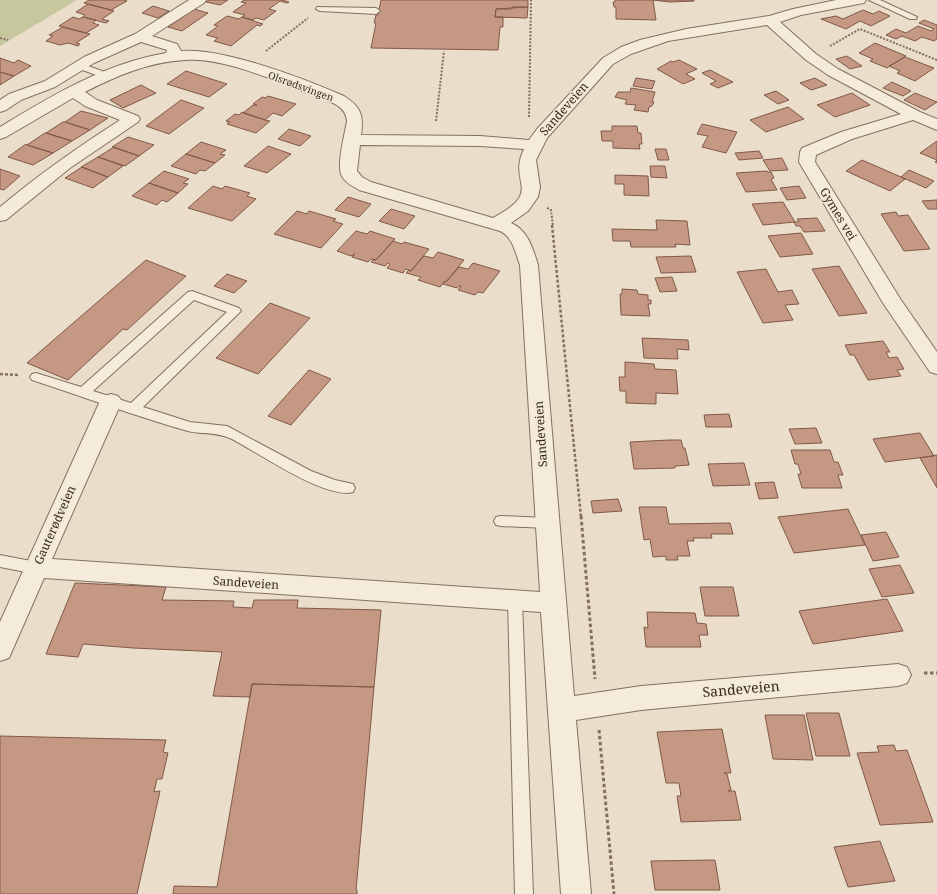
<svg xmlns="http://www.w3.org/2000/svg" width="937" height="894" viewBox="0 0 937 894" font-family="'Noto Serif',serif">
<style>
.green{fill:#c6c79e}
.building{fill:#c49883;stroke:#815948}
.lines{fill:none;stroke-linecap:round;stroke-linejoin:round}
.service-casing{stroke:#847060;stroke-width:2}
.minor-casing{stroke:#847060;stroke-width:2}
.path-far2{stroke:#847060;stroke-width:2;stroke-dasharray:2 1.5;stroke-linecap:butt}
.path-far1{stroke:#847060;stroke-width:2.5;stroke-dasharray:3 2;stroke-linecap:butt}
.path{stroke:#847060;stroke-width:3;stroke-dasharray:3.5 2.5;stroke-linecap:butt}
.service{fill:#f5ebdb;fill-rule:evenodd}
.minor{fill:#f5ebdb;fill-rule:evenodd}
.labels{text-anchor:middle;stroke-width:3;stroke-linejoin:round;paint-order:stroke}
.far-street-label{font-size:10px;fill:#362a21;stroke:#f2e8d8}
.street-label{font-size:12px;fill:#362a21;stroke:#f2e8d8}
.near-street-label{font-size:14px;fill:#362a21;stroke:#f2e8d8}
</style>
<rect width="100%" height="100%" fill="#eaddc9"/>
<!-- green -->
<path class="green" d="M0,0H77L0,46Z"/>
<!-- building -->
<path class="building" d="M89,0H123L127,1L111,10L84,3Z
M209,0H228L220,5L206,2Z
M245,0H283L289,2L287,3L280,1L269,9L276,11L264,20L256,18L253,20L242,17L245,15L233,12L246,3L241,2Z
M381,0H528V7L496,9L495,17H503V27H500L498,50L371,48L376,23H374L376,15H378Z
M615,0H694V1L670,2L653,0L656,20L616,19V7H614L613,2H615Z
M88,4L111,10L114,11L102,19L109,21L106,23L83,17L85,15L76,12Z
M153,6L169,11L158,18L142,13Z
M512,7H528L527,18L495,17L496,9H511Z
M194,9L208,13L182,31L168,27Z
M863,10L873,14L879,11L890,16L871,26L860,21L846,29L821,19L836,16L843,19Z
M227,16L239,19L242,17L263,24L260,26L257,25L231,46L214,41L218,38L206,35L218,26L214,25Z
M73,17L79,19L83,17L96,20L93,23L99,25L86,33L59,26Z
M924,20L937,25V39L934,41L922,37L915,41L902,36L896,39L886,35L896,29L906,33L918,26L931,31L934,29L919,23Z
M63,27L86,33L90,34L76,43L80,44L78,46L68,43L60,45L46,41L53,36L49,35Z
M875,43L906,56L887,68L870,61L873,59L859,53Z
M847,56L862,66L850,69L836,59Z
M905,57L934,68L915,81L897,73L900,71L889,66Z
M0,58L14,63L18,60L31,66L14,76L0,72Z
M679,60L697,69L686,74L695,79L683,84L657,69L671,61L673,62Z
M710,70L733,82L718,88L710,84L716,81L702,73Z
M186,71L227,84L209,97L167,84Z
M0,72L14,76L0,85Z
M636,78L655,81L652,89L633,86Z
M815,78L827,85L811,90L800,83Z
M892,82L911,91L903,96L883,88Z
M141,85L156,93L123,108L110,100Z
M631,88L655,92L652,102H654L652,106L649,107L648,112L634,110L636,105L625,104L627,100L615,97L618,92H630Z
M776,91L789,100L778,104L764,95Z
M852,93L870,105L835,117L817,105Z
M915,93L937,102L925,110L904,100Z
M268,96L296,104L282,116L273,113L265,120L243,113L253,105H257L253,104L262,97L266,98Z
M181,100L204,108L169,134L146,126Z
M788,107L804,119L766,132L750,120Z
M81,111L108,118L90,130L65,122Z
M242,112L265,120L270,121L256,133L227,124L230,122L226,121L235,114L239,115Z
M63,122H65L90,130L72,141L46,133Z
M702,124L737,132L726,153L702,147L708,136L697,134Z
M612,126H637L638,133H641L642,144H639L640,149L613,148V141H602L601,131H612Z
M289,129L311,136L300,146L278,139Z
M45,133H46L72,141L53,153L27,145Z
M128,137L154,145L139,156L112,147Z
M937,141V163L935,162L937,160L920,153Z
M201,142L226,150L220,154L225,155L215,163L186,154Z
M26,144L27,145L53,153L33,165L8,157Z
M268,146L291,154L267,173L244,166Z
M114,147L139,156L125,166L98,157Z
M655,149H666L669,160H658Z
M759,151L763,158L739,160L735,153Z
M186,154L215,163L205,171L200,170L196,174L171,166Z
M98,157L123,166L108,177L81,167Z
M782,158L788,170L770,171L763,160Z
M862,160L901,177L905,179L890,191L846,171Z
M650,166H665L667,178L651,177Z
M82,167L108,177L93,188L65,178Z
M0,169L20,176L4,190L0,189Z
M909,170L934,181L926,188L901,177Z
M164,171L189,179L183,183L188,184L178,193L149,183Z
M767,171V172H771L774,178L771,179L777,190L746,192L736,173Z
M615,175L648,176L649,196L624,195V184H615Z
M149,183L178,193L167,202L162,200L157,205L132,196Z
M213,186L222,189L225,186L250,193L247,196L256,199L232,221L188,208Z
M799,186L806,198L787,200L780,188Z
M348,197L371,204L359,217L335,210Z
M937,200V209H928L922,201Z
M783,202L795,222L763,225L752,204Z
M391,209L415,216L404,229L379,221Z
M297,211L307,214L309,211L336,219L333,221L343,224L321,248L274,234Z
M896,212L898,216L908,215L930,249L904,251L881,214Z
M817,218L825,231L804,232L800,226H796L794,222H799L797,219Z
M656,220L687,221L690,245L675,244L676,247H631L630,241H613L612,229L657,230Z
M356,231L367,234L370,231L395,239L376,260L371,259L368,262L352,257L355,254L351,256L337,251Z
M801,233L813,254L780,257L768,236Z
M393,241L402,244L404,242L429,249L411,271L406,269L403,273L387,268L390,264L388,263L385,266L371,262L374,259L376,260Z
M438,252L464,260L446,282L445,281L440,287L418,280L421,277L406,273L409,270L411,271L424,256L433,258Z
M691,256L696,272L661,273L656,257Z
M146,260L186,276L127,330L123,329L68,380L27,363Z
M473,263L500,271L483,293L478,292L475,295L458,290L461,286H459L457,288L443,284L445,281L446,282L459,267L468,269Z
M839,266L867,313L839,316L812,269Z
M766,269L778,292L792,290L799,304L785,305L793,320L763,323L737,272Z
M227,274L247,281L234,293L214,286Z
M672,277L677,291L660,292L655,278Z
M622,289L637,290L638,294L648,295V300H651V304H648L650,316L621,315L620,294H622Z
M270,303L310,318L258,374L216,358Z
M642,338L688,340L689,350L677,349L678,359L644,358Z
M883,341L890,352H886L889,358L897,357L904,369L897,370L901,376L868,380L854,355H850L845,345Z
M625,362L654,364L655,369L676,370L678,394L656,393V404L626,403V391H620L619,377H625Z
M309,370L331,379L291,425L268,416Z
M729,414L732,427H706L704,415Z
M816,428L822,443L795,444L789,429Z
M920,433L934,456L885,462L873,439Z
M669,440H681L683,448H685L689,465L675,466V468L634,469L630,442Z
M791,450H830L834,462H838L843,475H838L842,488H802L798,474H801L798,464H795Z
M937,455V488L920,458Z
M744,463L750,485L713,486L708,464Z
M774,482L778,498L759,499L755,483Z
M618,499L622,511L593,513L591,501Z
M639,507H666L669,524L730,523L733,534H711L712,538H693L694,541H687L690,556H677L678,560H666V556L653,557L650,539L644,540Z
M848,509L865,545L794,553L778,517Z
M886,532L899,557L873,561L861,535Z
M900,565L914,593L882,597L869,569Z
M75,583L166,587L162,600L234,601L233,607L252,608L254,600H298L297,608L381,610L374,687L252,684L250,697L213,696L222,652L133,648L83,644L78,657L46,654Z
M700,587H733L739,616H705Z
M887,599L903,631L813,644L799,611Z
M647,612L695,613L697,623L706,624L708,635H699L701,647H646L644,627L648,628Z
M252,684L374,687L356,890H357V894H173L174,886L217,887Z
M806,713H839L850,756H816Z
M765,715H804L813,760L773,759Z
M722,729L731,773H724L727,774L731,790L728,791H735L741,820L681,822L677,796H681L679,783H666L657,732Z
M0,736L166,740L163,752L168,753L162,779H157L154,792L160,791L137,894H0Z
M894,745L896,751L907,750L933,822L880,825L857,753L879,752L877,746Z
M880,841L895,881L848,887L834,847Z
M715,860L720,890H655L651,861Z"/>
<g class="lines">
<defs>
<path id="service" d="M869,0H880L917,17L916,19H910Z
M317,7L376,8L380,11L376,14L320,11L316,9Z
M80,63L110,74L112,76L107,79L77,68L76,66Z
M192,291L239,308L241,311L143,407L190,422L227,426L311,471L335,480L353,484L355,488L353,492C326,500 257,452 232,439C215,431 204,435 188,431C135,416 84,397 32,380L30,377L32,374L36,373L81,387L188,292ZM194,300L227,312L131,403L93,391Z
M501,516L547,518L552,519L554,523L552,527L547,528L501,526L496,525L494,521L496,517Z
M0,555L36,562L41,564L43,568L41,572L36,574L0,567Z
M515,595L520,597L522,601L533,894H515L508,601L510,597Z"/>
<path id="minor" d="M189,0H206L204,3L152,36L177,44L181,51C222,47 305,79 344,96C361,107 364,115 361,135L480,136L529,140L537,129L603,58L621,47L640,40L686,29L769,16L793,9L836,0H866L864,3L801,15L780,22L816,54L838,69L920,112L937,119V130L913,120L852,139L816,155L815,162L901,300L937,352V374L930,372L883,303L799,162L800,152L802,148L841,132L901,114L828,75L806,60L767,25L668,41L631,54L613,64L547,138L536,160L540,187L538,197L528,211L511,223C528,230 533,249 538,265L574,696L641,686L898,664L907,667L911,675L907,683L898,686L641,710L576,720L591,894H561L541,612L44,578L9,658L0,661V622L100,401L104,396L111,394L118,396L122,401L52,559L540,592L520,265C515,252 513,237 500,231L359,190C353,186 345,183 342,176C336,167 345,133 347,121C346,114 344,110 338,106C328,99 316,96 305,92C271,79 221,57 185,60C149,62 116,76 85,92L97,100L138,116L140,119L138,122L70,168L6,220L0,221V207C38,175 78,147 120,120L85,106L73,98L6,137L0,139V127C51,96 106,63 166,53L167,50L141,42L94,63L55,87L21,100L6,110L0,112V100L9,94L45,81L84,57L135,34ZM360,145L480,146L524,149C507,184 545,190 493,218L371,182L362,177L357,171Z"/>
</defs>
<!-- service casing -->
<use href="#service" class="service-casing"/>
<!-- minor casing -->
<use href="#minor" class="minor-casing"/>
<!-- path-far2 -->
<path class="path-far2" d="M0,38L8,40
M830,46L860,29L937,60
M266,51L308,18
M529,117L531,0
M436,121L444,51
M547,208L551,210L553,226"/>
<!-- path-far1 -->
<path class="path-far1" d="M552,225L581,517
M0,374L19,375"/>
<!-- path -->
<path class="path" d="M581,516L595,679
M924,673H937
M599,730L614,894"/>
<!-- service -->
<use href="#service" class="service"/>
<!-- minor -->
<use href="#minor" class="minor"/>
</g>
<g class="labels">
<!-- far-street labels -->
<g class="far-street-label">
<text transform="translate(301 86) rotate(20)" y="4">Olsrødsvingen</text>
</g>
<!-- street labels -->
<g class="street-label">
<text transform="translate(564 109) rotate(-49)" y="4">Sandeveien</text>
<text transform="translate(838 214) rotate(59)" y="4">Gymes vei</text>
<text transform="translate(541 434) rotate(-94)" y="4">Sandeveien</text>
<text transform="translate(55 525) rotate(-66)" y="4">Gauterødveien</text>
<text transform="translate(246 583) rotate(4)" y="4">Sandeveien</text>
</g>
<!-- near-street labels -->
<g class="near-street-label">
<text transform="translate(741 689) rotate(-5)" y="5">Sandeveien</text>
</g>
</g>
</svg>
